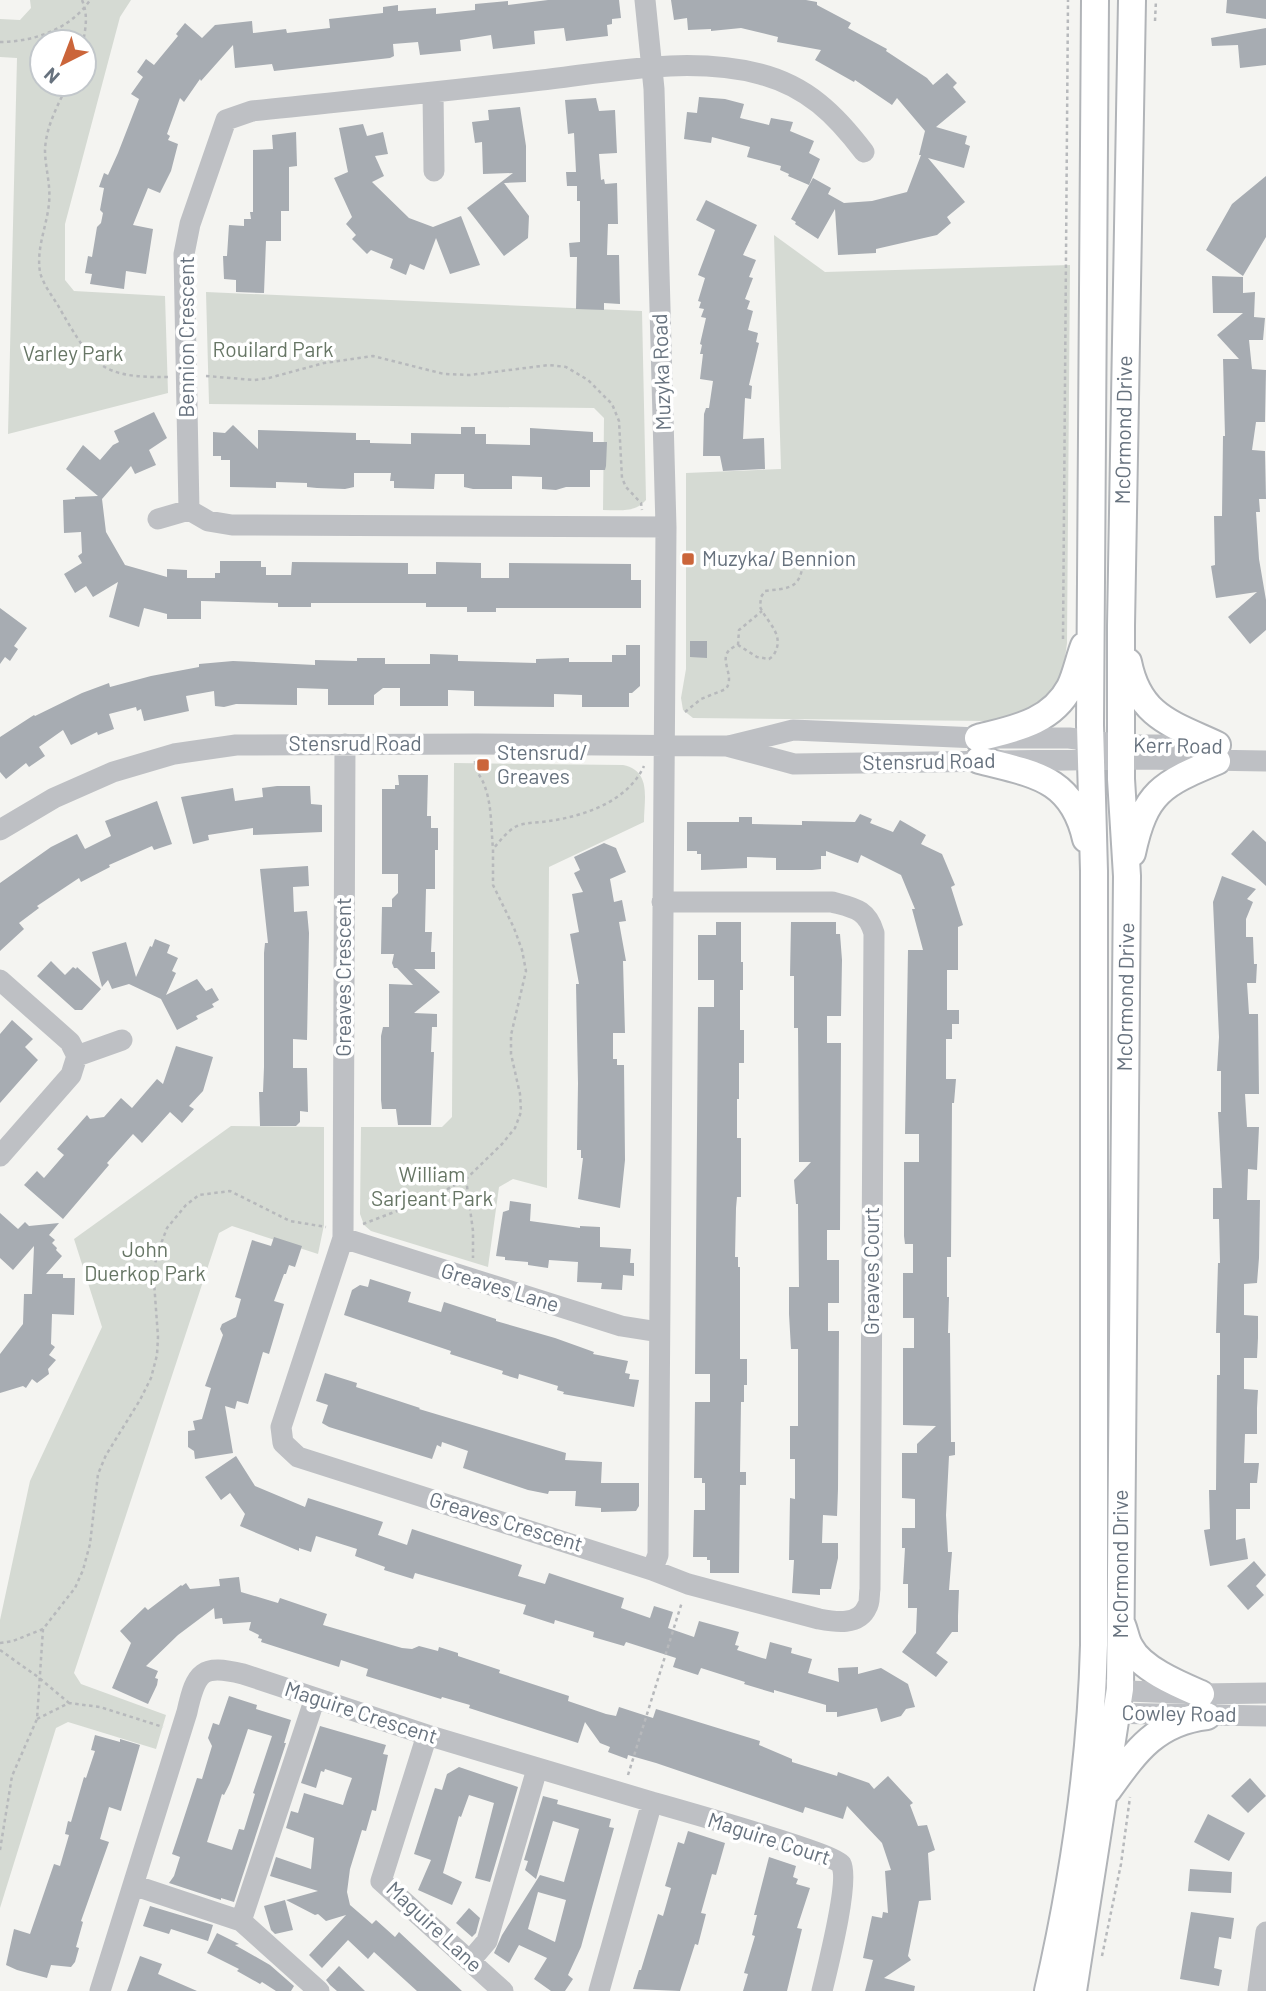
<svg xmlns="http://www.w3.org/2000/svg" width="1266" height="1991" viewBox="0 0 1266 1991" font-family="Barlow,sans-serif">
<style>
.green{fill:#d5dad3;fill-rule:evenodd}
.building{fill:#a7acb2;fill-rule:evenodd}
.lines{fill:none;stroke-linecap:round;stroke-linejoin:round}
.major-casing{stroke:#b1b4b8;stroke-width:30}
.path{stroke:#b7b9bc;stroke-width:2.5;stroke-dasharray:3.5 3.5;stroke-linecap:butt}
.minor{stroke:#bec0c4;stroke-width:21}
.major{stroke:#fff;stroke-width:26}
.poi-dot{fill:#cb653a;stroke:#fff;stroke-width:2.5}
.labels{text-anchor:middle;stroke-width:7;stroke-linejoin:round;paint-order:stroke}
.street-label{font-size:21px;fill:#67727e;stroke:#fff}
.park-label{font-size:21px;fill:#677665;stroke:#fff}
.poi-label{font-size:21px;fill:#67727e;stroke:#fff;text-anchor:start}
</style>
<rect width="100%" height="100%" fill="#f4f4f1"/>
<!-- green -->
<path class="green" d="M30,0H131L120,17L65,224V280L74,291L165,296L168,393L8,434L17,58L0,57V19L20,20L31,8ZM42,42H84V84H42Z
M774,235L825,272L1070,265L1067,643C1060,702 1044,711 988,721L693,718L683,710L681,698L686,669V473L781,469Z
M206,292L642,311L646,500C635,513 620,510 603,510L604,418L594,408L209,404Z
M454,763L623,765C652,771 644,799 644,822L549,867L547,1188L513,1179L499,1187L488,1267L371,1231L364,1225L360,1214L361,1127H442L452,1117Z
M231,1126L324,1127V1225L318,1254L232,1226L219,1233L74,1673L81,1684L166,1715L156,1749L68,1722L56,1728L0,1908V1620L30,1481L102,1327L74,1239Z"/>
<!-- building -->
<path class="building" d="M548,0H619L621,18L612,19V24L607,25L608,36L566,41L564,28L534,31L535,44L493,49L491,35L460,40L461,51L420,55L418,42L393,44L394,56L390,58L274,71L272,64L235,68L233,45L201,81L200,79L184,102L180,98L167,134L170,136L168,140L178,144L171,171L160,193L148,188L133,225L153,229L146,274L126,271L124,289L90,284L92,274L85,273L88,256L92,257L97,227L101,223L103,213L100,210L104,188L99,187L104,173L108,175L118,153L139,99L131,94L143,77L137,72L146,59L154,65L178,36L176,34L185,23L202,38L215,25L252,21L253,33L286,29L287,33L330,28L329,19L383,13V7L398,5V11L436,8V14L475,10V4L508,1V5Z
M671,0H806L817,2V5L851,23L848,28L887,49L886,51L927,78L933,85L947,73L957,83L953,87L966,102L936,127L967,136L965,144L970,146L964,168L928,158L965,202L947,217L951,223L937,235L876,249V253L838,255L835,209L818,239L795,224L796,222L791,219L813,178L831,188L828,194L844,203L872,201L907,192L921,155H919L925,131L897,98L892,105L855,80L854,82L815,60L821,50L777,42L778,37L741,28L711,31V29L688,30L687,18L674,20Z
M1227,0H1266V19L1226,13Z
M1266,28V65L1240,68L1238,45L1212,46L1211,38Z
M699,97L725,99L744,104L740,118L769,125L771,118L793,122L790,131L814,141L809,153L820,159L809,185L788,176L789,174L780,170L781,166L747,157L750,147L712,137L711,143L684,139L687,112L697,113Z
M596,98L599,111L615,110L617,153L599,154L601,180L604,179L605,184L617,183L618,224H608L607,255H619L620,304L604,303V310L576,309L577,257H570L569,243L580,242V201H577V186H567L566,172H576L574,133L568,134L565,100Z
M520,107L526,146V182L504,183L529,216L528,238L504,256L467,208L513,173L483,174L482,142L475,143L472,122L489,120L488,110Z
M363,124L367,136L383,132L388,154L375,156L384,176L372,182L409,218L433,227L461,216L480,265L450,274L436,238L424,270L410,264L406,275L390,268L393,259L371,250L367,254L352,239L356,235L346,224L352,217L334,178L348,172L339,128Z
M296,132L297,166L289,167V211H281V241H266L264,293L236,292V280L224,279L223,256H227L229,225L244,226V219H251L250,212H253V150L273,149L272,135Z
M1266,176V237L1243,276L1206,250L1232,204Z
M706,200L757,225L743,255L756,260L749,277L753,278L745,299L750,301L747,309L753,311L748,330L758,333L756,342L759,343L749,385L752,386L751,399L745,398L743,439L764,438L765,469L723,471L720,456H703L704,414L706,408H709L713,381L700,379L703,354H700L702,345L700,344L706,318L701,317L704,309L699,308L701,302L698,301L705,278L698,275L715,230L696,220Z
M1212,276L1243,277V293L1255,292L1254,317L1265,318L1263,340H1249L1252,369L1266,370L1265,422H1256L1252,450L1265,451L1266,499H1259L1260,512H1256L1259,559L1266,600V630L1250,644L1228,617L1257,592L1216,598L1211,566L1215,565L1214,516H1222L1223,436H1225L1223,359H1239L1217,335L1243,313H1213Z
M154,412L167,438L149,450L156,465L135,474L131,466L102,499L106,532L125,565L167,577V569L187,570V578H215V573H220V561H261V567H266V575H291L292,562L408,563V574H436V562L481,563V578H509V563L631,564V580H641V608H496V612H467V607H426V603H311V607H278V603L201,601V619H167V614L144,608L139,627L109,617L118,582L93,597L86,586L75,593L64,574L82,563L78,556L82,553L81,532L64,533L63,500L75,499V497L98,496L66,469L83,445L100,460L113,445L119,442L114,431Z
M233,425L258,449V430L356,433V440H370V443L411,444V433L461,434V427H475V434H486V444L530,445V428L593,432V442H607L606,466L605,470H590V487H566L556,490L542,489V477L512,476V489H473L464,487V474H435L434,489L394,488V481H390L391,473H354V487L345,489L317,488L307,487V483L276,482V488L230,487V460H221V456H213V432L225,433Z
M0,608L27,628L14,646L18,649L10,661L5,657L0,664Z
M690,641H707V658L690,657Z
M626,645H640V686L632,693H629V707H582V695L554,694V707L474,706V691L448,690V706H400V688H383L374,695V705H328V689L297,688V705L236,704L224,707L215,706L214,691L186,696L189,711L144,721L141,709L137,711L136,707L109,714L114,729L98,735L97,732L71,745L63,730L39,747L45,756L29,767L26,763L6,779L0,772V737L34,715L35,716L82,693L109,683L110,687L151,676L199,667V664L233,661L315,665V660L357,661V658H385V664H430V654L458,655V661L536,663V659L569,658V662H612V655H626Z
M398,775H428L427,816H431V828H438V850H435V889H426L425,932H432L431,952H435V969H414L440,992L414,1013L437,1014V1027H432L431,1052H434L431,1125H398L396,1109H382L381,1100V1036L383,1027H389V984L413,985L397,968H394L392,963L394,954H381L382,907H392V899L398,893V874H382V789H395V785H399Z
M277,786H310L311,804L322,805V832L253,835V828L208,835L209,840L193,844L181,797L233,788L235,801L263,797L262,788Z
M157,801L172,844L154,850L152,846L109,865L110,867L81,882L79,878L37,906L39,908L19,923L24,929L0,951V883L51,847L77,834L85,849L111,836L105,821Z
M860,814L872,819L870,823L893,832L900,820L926,835L921,844L942,854L955,885L951,887L963,925L958,927V970H947V1010H959V1024H952V1039H946V1079H956L954,1103H952L951,1257H947V1297H949L948,1333H950L951,1442H955V1455L949,1456L946,1515L948,1552H952L949,1590H959L958,1616V1632H952L936,1653L948,1662L936,1677L902,1652L916,1633L917,1608H908V1584H903L905,1548H902V1528H915V1499L902,1498V1453H917V1444L936,1426L903,1425V1348H914V1318H903V1273H913V1244H905L904,1236V1162H919V1134H905L908,950H923L912,909H915L901,875L861,855L858,863L826,851V856H821V869L812,870H776V858L747,857V868L701,870V854H697V851H687V822H739V817H752V824L802,825V821L855,822Z
M1253,830L1266,842V886L1231,854Z
M604,843L616,848L626,872L610,879L614,902L622,900L626,921L619,922L626,961H623L625,1033H613V1059H617V1065H624L625,1160L620,1208L578,1199L583,1158H581V1150H577L578,1083L576,984H579L570,934L579,932L572,894L583,892L574,873L580,870L574,857Z
M308,866L309,886L293,887L294,912L307,911L309,933L307,1040L293,1039V1068H307L308,1112L300,1111V1122L296,1126H260L259,1092H263L264,1067V953L265,943H268L260,869Z
M1222,876L1256,889L1247,899L1253,902L1246,919V937H1253L1254,964H1257L1256,983H1247L1249,1014H1258L1259,1094H1245L1247,1127H1259L1257,1170L1248,1169L1247,1200H1260L1259,1258L1257,1283L1244,1284V1315L1258,1316V1338L1257,1358H1244V1389L1258,1390L1257,1408V1434H1245L1244,1463H1259L1257,1483H1250V1509H1236V1540L1245,1538L1248,1559L1210,1566L1204,1530L1210,1529L1209,1490H1216L1217,1375H1220V1333H1216L1218,1263H1220L1219,1219H1213V1188H1222L1218,1112H1221V1071H1217L1219,1037L1213,902Z
M716,922H741V962H743V990H740V1030H744V1063H739V1099H737V1138H741V1197H737L736,1208L735,1257H738V1267H740V1359H747V1385H744V1402H741L740,1472H746V1485H740L739,1573H710V1560H707V1557H693L694,1510H705V1483H702V1478H694L695,1402H710V1374H695L698,1007H714V980H698V935H716Z
M791,922H836V934H840L842,960L841,1016H827V1043H841L840,1230H827V1260H839V1303H828V1331H839L838,1489L837,1516L823,1515L822,1543H838V1558L831,1589H820V1595L792,1593L794,1560H789L790,1498L795,1499V1459H790V1426H798V1349H791L789,1314V1287H799L798,1204H796L794,1180L811,1162H799L798,1028H794V976H790Z
M155,939L170,945L167,953L178,958L172,971L176,973L166,995L197,979L206,991L212,988L219,1000L212,1004L214,1007L196,1016L198,1019L177,1030L161,999L129,984L112,989L108,980L102,987L92,952L126,942L136,977L150,946L152,947Z
M51,961L65,975L73,967L76,969L77,967L101,989L82,1010H75L37,976Z
M12,1020L33,1039L25,1047L38,1060L0,1103V1034Z
M176,1046L213,1057L203,1091L189,1106L194,1109L182,1123L170,1112L142,1143L133,1134L107,1163L109,1165L63,1219L24,1185L37,1171L44,1178L64,1155L57,1149L87,1115L90,1119L104,1117L121,1098L132,1108L157,1079L163,1084Z
M510,1201L531,1204L530,1221L580,1228V1226L600,1227V1247L631,1249L630,1263H634V1276L623,1275L622,1290L601,1289L602,1283L577,1282L578,1262L549,1260L548,1268L528,1265V1262L505,1260V1257L496,1256L503,1212L509,1210Z
M0,1213L18,1229L25,1222L29,1226L59,1223L49,1235L55,1240L52,1243L57,1248L56,1250L62,1256L46,1274H63V1278H75L74,1315L52,1314L51,1344L55,1347L49,1355L56,1360L48,1369L49,1374L37,1383L32,1379L26,1388L23,1386L0,1393V1354L23,1324L24,1294H32L34,1246L13,1270L0,1258Z
M274,1237L302,1246L295,1267L289,1265L286,1274H284L274,1301L284,1304L269,1354L263,1352L248,1404L237,1401L235,1409L225,1406L233,1453L195,1459L194,1451L188,1447V1431L195,1430L193,1421L202,1419L211,1388L205,1386L223,1335L220,1329L222,1324L236,1317L241,1299L235,1297L252,1240L271,1246Z
M370,1279L411,1292L408,1302L441,1312L444,1302L496,1319V1321L555,1338L594,1352L593,1354L628,1361L625,1373L630,1374L629,1379L639,1380L634,1407L563,1394L564,1392L557,1390L558,1386L519,1374L518,1379L502,1374L503,1371L450,1354L451,1351L344,1315L352,1290L360,1285L368,1287Z
M325,1373L357,1383L356,1387L420,1408L419,1409L566,1453L565,1460L602,1462L601,1483H639V1506L636,1511L601,1512V1508L575,1506L576,1491H549L548,1494L528,1490L463,1468L468,1451L442,1442L441,1447L437,1445L432,1459L329,1427L322,1423L328,1405L316,1401Z
M236,1456L255,1486L305,1507L308,1498L383,1522L378,1535L407,1545L412,1529L522,1565L518,1576L545,1584L549,1573L624,1598L621,1608L650,1618L654,1606L673,1612L668,1628L694,1637L699,1621L739,1632L735,1645L739,1646L737,1650L762,1658L766,1659L770,1642L792,1648L791,1653L812,1659L808,1673L839,1682L838,1668L858,1667V1674L881,1668L908,1684L915,1707L906,1709L901,1716L881,1722L877,1708L837,1717V1712H826V1705L774,1690V1693L744,1684L745,1682L701,1668L698,1675L673,1667L676,1658L626,1642L624,1646L593,1637L594,1632L555,1620L554,1624L523,1614L526,1605L415,1573L413,1579L384,1570L385,1567L355,1556L357,1549L316,1536L311,1552L299,1548V1551L240,1526L245,1514L230,1493L221,1500L205,1477Z
M1254,1561L1266,1575L1256,1586L1264,1595L1248,1610L1227,1586Z
M239,1577L241,1592L278,1603L280,1598L327,1614L323,1625L402,1648L412,1649L419,1646L438,1651L439,1647L458,1653V1656L500,1670L499,1673L569,1696L568,1701L606,1714L616,1716L619,1707L653,1718L656,1709L760,1741L759,1745L792,1759V1762L837,1776L838,1772L869,1783L874,1789L888,1776L913,1803L910,1805L918,1826L927,1825L935,1850L928,1853L931,1900L919,1901L908,1956L911,1960L884,1978L915,1986L914,1991H865L873,1960L863,1958L872,1916L882,1918L883,1912L888,1913L885,1871L891,1870L882,1843L847,1806L843,1819L805,1807L803,1813L656,1763L628,1755L627,1759L608,1752L610,1747L600,1743L585,1722L578,1743L469,1708L470,1705L442,1697L441,1699L366,1676L368,1669L341,1660L339,1667L261,1642L262,1639L258,1638L259,1635L249,1630L251,1622L223,1624L222,1618L215,1619L214,1608L178,1635L146,1666L158,1671L155,1678L158,1679L157,1685L148,1704L112,1688L131,1643L120,1631L145,1607L148,1610L181,1585L182,1586L186,1583L190,1589L220,1586L219,1579Z
M229,1696L257,1705L256,1709L291,1720L284,1743H286L234,1902L221,1898V1900L169,1883L174,1876L180,1857L172,1854L179,1833L197,1778L202,1779L212,1746L208,1738L213,1723L219,1725ZM248,1729L272,1736L253,1793L255,1794L244,1830L239,1829L232,1850L207,1842L222,1794L224,1795L230,1783Z
M320,1726L386,1745L383,1754L388,1755L376,1811L372,1810L366,1831L362,1830L350,1869L347,1892L350,1905L372,1924L376,1920L395,1937L399,1932L462,1991H417L374,1952L368,1959L348,1940L322,1968L309,1955L346,1915L326,1921L318,1914L315,1915L286,1900L318,1891L270,1876L276,1857L311,1869L314,1838L286,1828L291,1811L298,1813L304,1793L343,1805L347,1792L352,1778L325,1769L324,1772L321,1771L316,1788L301,1783Z
M95,1735L120,1742V1739L140,1745L121,1811L109,1807L100,1839L109,1842L81,1921L83,1922L76,1947L79,1948L75,1962L71,1967L51,1965L47,1978L17,1970L6,1965L14,1929L30,1934L54,1864L60,1866L69,1835L65,1834L68,1821L71,1822L84,1777L86,1778L95,1751L91,1750Z
M459,1767L518,1787L490,1882L475,1878L494,1803L469,1795L461,1817L459,1816L443,1873L462,1882L452,1905L418,1890L431,1860L414,1854L435,1788L442,1790L447,1774Z
M1250,1778L1266,1796L1248,1813L1231,1796Z
M543,1796L558,1800L557,1804L611,1819L609,1827L614,1828L581,1947L568,1975L573,1979L565,1991H551L534,1979L547,1958L519,1945L509,1963L494,1953L502,1935L540,1875L564,1882L565,1878L579,1829L553,1821L536,1879L525,1870L528,1861L524,1860ZM538,1892L566,1900L555,1942L528,1929Z
M1208,1814L1245,1833L1229,1861L1194,1842Z
M688,1831L725,1843L716,1875L712,1874L701,1913L706,1914L698,1945L695,1944L680,1991L633,1989L639,1970H641L658,1914L663,1916L671,1888L665,1886L678,1842L684,1844Z
M769,1857L796,1866L793,1877L798,1879L796,1884L810,1888L797,1928L802,1929L787,1991H743L748,1974L744,1973L755,1936L752,1935L757,1915H754Z
M1190,1869L1232,1872L1231,1893L1188,1891Z
M285,1900L293,1930L275,1934L271,1930L264,1906Z
M150,1906L213,1925L208,1941L171,1929L169,1934L143,1926Z
M469,1908L480,1918L476,1933L472,1937L456,1923Z
M1191,1912L1234,1918L1231,1939L1219,1937L1214,1968L1222,1970L1219,1986L1180,1979Z
M217,1933L239,1944L235,1945L270,1965L294,1986L291,1991H276L262,1982L260,1984L237,1971L239,1969L207,1953Z
M140,1956L162,1964L158,1974L197,1991H127Z
M339,1966L365,1991H337L330,1985L326,1980Z"/>
<g class="lines">
<defs>
<path id="major" d="M1128,662C1139,717 1172,724 1217,745
M978,738C1013,729 1051,723 1070,687C1076,675 1079,659 1084,646
M979,760C1033,774 1072,777 1086,839
M1132,853C1145,792 1162,784 1217,761
M1122,1625C1125,1632 1126,1641 1130,1647C1141,1669 1180,1685 1201,1694
M1108,1790C1136,1751 1156,1722 1207,1716
M1048,1991C1074,1877 1091,1761 1094,1645V871L1090,725L1095,0
M1073,1991L1120,1689L1127,876L1121,779V626L1132,0"/>
</defs>
<!-- major casing -->
<use href="#major" class="major-casing"/>
<!-- path -->
<path class="path" d="M82,0C88,14 86,27 83,42
M1155,21L1156,0
M0,42C33,42 71,29 90,0
M68,84C58,105 46,126 45,150C45,167 51,185 49,203C47,226 36,248 40,272C43,285 54,298 60,309C93,366 101,378 168,377
M206,376L254,380L269,378L324,363L373,356L444,374L470,375L549,365L566,367L588,380L612,404L619,421L622,478L626,487L641,503L642,510
M1063,639L1068,0
M738,645L739,630L762,611
M685,712L701,699L726,689C737,673 712,655 738,645L757,657L769,659L773,656C786,636 769,625 760,607L761,597L765,591C783,588 798,591 802,569
M475,761C475,772 482,777 485,787C492,806 491,829 493,849
M466,1179L473,1231V1258
M363,1224L431,1198L466,1179L502,1144L515,1128L521,1112L520,1094L511,1054V1035L526,971L522,950L514,928L493,885V849C500,841 507,831 517,826C527,822 538,823 549,821C585,816 628,801 644,766
M0,1643L13,1641L43,1629
M0,1650L38,1677L69,1703
M37,1719L69,1703L100,1707L163,1727
M628,1775L682,1602
M0,1850L12,1776L37,1719L43,1629L75,1588L83,1570L90,1544L98,1474L106,1455L140,1400L151,1378L157,1355L158,1337L154,1282L156,1257L167,1228L186,1205L199,1195L230,1191L290,1221L326,1227
M1102,1956L1121,1864L1130,1797"/>
<!-- minor -->
<path class="minor" d="M433,92L434,171
M158,519L189,510
M666,527L232,525L208,521L189,510L184,254L190,224L226,120L252,111C346,101 439,92 533,81C607,73 687,55 760,74C807,86 836,115 864,152
M345,744L343,1238L281,1427L283,1443L298,1457L652,1570L658,1555L666,527L654,89L645,0
M729,746L793,730L978,738H1069L1122,745H1213
M0,830L54,798L113,772L174,754L236,745L476,744L727,746L794,764L1141,759L1266,761
M0,980L70,1042L77,1056L71,1075L0,1156
M77,1056L122,1040
M343,1238L621,1326L659,1332
M652,1570L688,1584L819,1619C835,1622 859,1626 867,1607C870,1603 869,1594 870,1589L874,933C867,909 854,908 832,902H662
M1104,1690L1201,1694L1266,1693
M1100,1713L1266,1716
M427,1735L381,1881L503,1991
M652,1802C676,1809 834,1853 841,1864C850,1880 827,1970 822,1991
M133,1885L241,1921L319,1991
M241,1921L315,1698
M470,1961L487,1941L537,1769
M100,1991L187,1712C196,1671 202,1664 243,1674L427,1735L652,1802L599,1991
M1258,1991L1266,1932"/>
<!-- major -->
<use href="#major" class="major"/>
</g>
<!-- markers -->
<g class="poi-dot">
<rect x="681" y="552" width="14" height="14" rx="3.5"/>
<rect x="476" y="758" width="14" height="14" rx="3.5"/>
</g>
<g class="labels">
<!-- street labels -->
<g class="street-label">
<text transform="translate(187 337) rotate(-90)" y="7">Bennion Crescent</text>
<text transform="translate(662 372) rotate(-92)" y="7">Muzyka Road</text>
<text transform="translate(1124 430) rotate(-89)" y="7">McOrmond Drive</text>
<text x="355" y="751">Stensrud Road</text>
<text transform="translate(1178 746) rotate(1)" y="7">Kerr Road</text>
<text transform="translate(929 762) rotate(-1)" y="7">Stensrud Road</text>
<text transform="translate(344 977) rotate(-90)" y="7">Greaves Crescent</text>
<text transform="translate(1126 997) rotate(-89)" y="7">McOrmond Drive</text>
<text transform="translate(872 1271) rotate(-90)" y="7">Greaves Court</text>
<text transform="translate(500 1288) rotate(17)" y="7">Greaves Lane</text>
<text transform="translate(506 1522) rotate(17)" y="7">Greaves Crescent</text>
<text transform="translate(1121 1564) rotate(-90)" y="7">McOrmond Drive</text>
<text transform="translate(361 1713) rotate(18)" y="7">Maguire Crescent</text>
<text transform="translate(1179 1714) rotate(1)" y="7">Cowley Road</text>
<text transform="translate(769 1839) rotate(18)" y="7">Maguire Court</text>
<text transform="translate(434 1927) rotate(43)" y="7">Maguire Lane</text>
</g>
<!-- park labels -->
<g class="park-label">
<text x="273" y="357">Rouilard Park</text>
<text x="73" y="361">Varley Park</text>
<text x="432" y="1182">William<tspan x="432" dy="24">Sarjeant Park</tspan></text>
<text x="145" y="1257">John<tspan x="145" dy="24">Duerkop Park</tspan></text>
</g>
<!-- poi labels -->
<g class="poi-label">
<text x="702" y="566">Muzyka/ Bennion</text>
<text x="497" y="760">Stensrud/<tspan x="497" dy="24">Greaves</tspan></text>
</g>
</g>
<!-- north arrow -->
<g transform="translate(63 63) rotate(222)"><circle r="33" fill="#ffffff" stroke="#c2c7cb" stroke-width="2"/>
<path d="M0-5L12 26L0 18L-12 26Z" fill="#cb653a"/>
<text y="-10" font-size="19" font-weight="bold" text-anchor="middle" fill="#67727e">N</text>
</g>
</svg>
